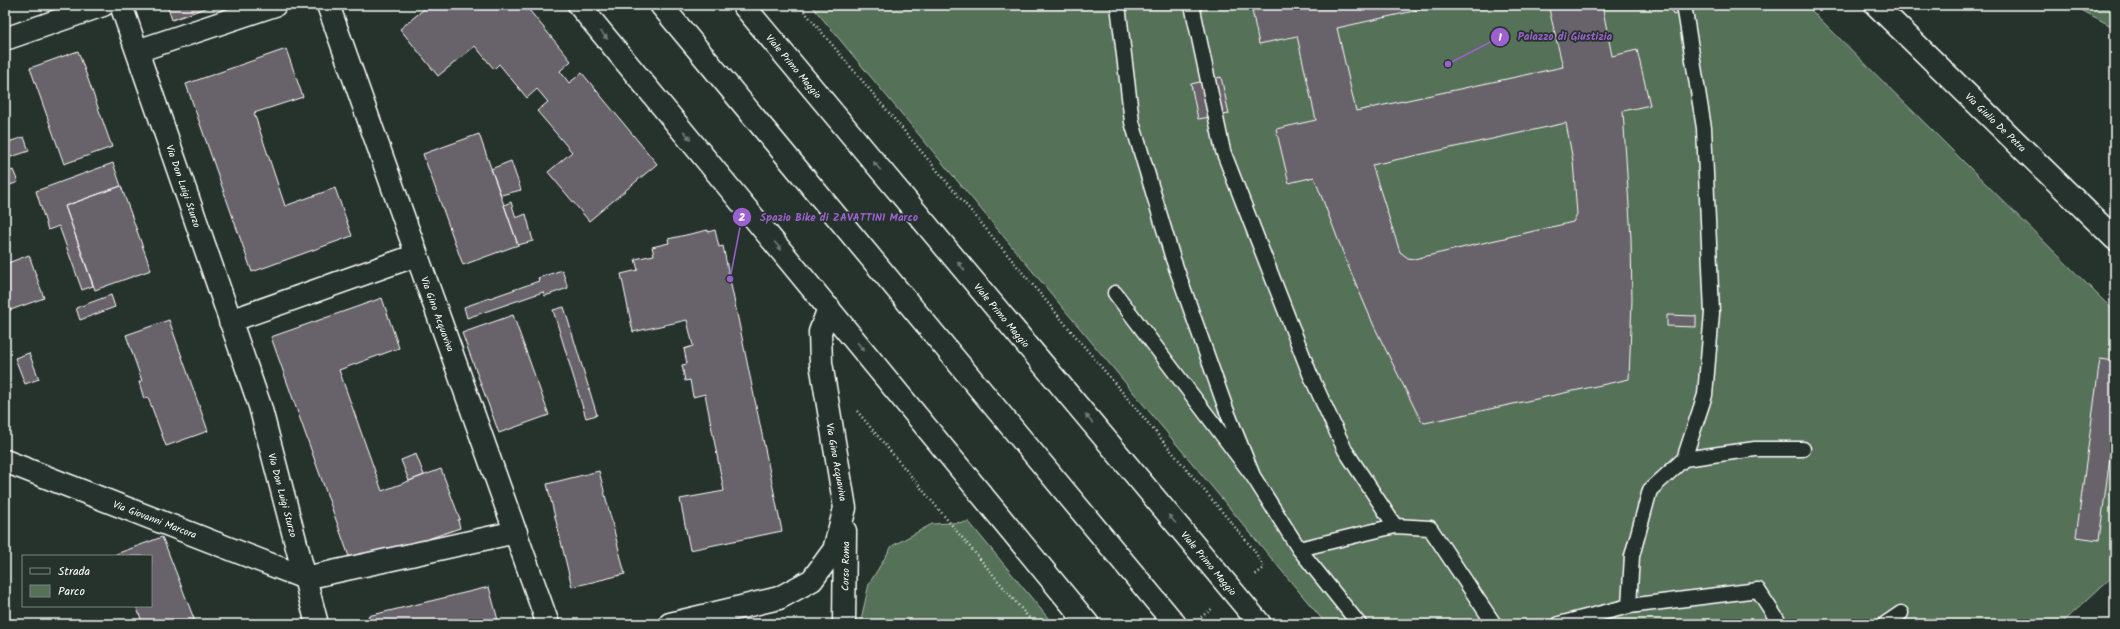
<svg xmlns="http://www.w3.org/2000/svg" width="2120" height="629" viewBox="0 0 2120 629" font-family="Kalam,sans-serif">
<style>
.green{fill:#557158;stroke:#aab8ac}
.building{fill:#68626b;stroke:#fff;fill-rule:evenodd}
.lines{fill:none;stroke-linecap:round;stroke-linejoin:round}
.service-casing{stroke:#fff;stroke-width:17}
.minor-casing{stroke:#fff;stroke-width:25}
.tertiary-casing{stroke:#fff;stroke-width:25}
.path{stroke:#fff;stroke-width:2.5;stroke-dasharray:1 3;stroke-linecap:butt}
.service{stroke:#26332d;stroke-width:14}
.minor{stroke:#26332d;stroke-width:22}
.tertiary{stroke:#26332d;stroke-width:22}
.oneway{fill:#727a76}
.labels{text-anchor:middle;stroke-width:3.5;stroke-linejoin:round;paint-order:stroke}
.street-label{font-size:10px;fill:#fff;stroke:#26332d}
.leader{fill:none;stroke:#9c61cf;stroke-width:1.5}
.callout-dot{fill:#9c61cf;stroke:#26332d;stroke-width:1.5}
.mark-label{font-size:12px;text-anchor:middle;font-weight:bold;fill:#fff}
.callout-label{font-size:11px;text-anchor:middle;font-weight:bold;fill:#9c61cf;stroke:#26332d;stroke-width:3.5;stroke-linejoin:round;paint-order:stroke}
</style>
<rect width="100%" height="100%" fill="#26332d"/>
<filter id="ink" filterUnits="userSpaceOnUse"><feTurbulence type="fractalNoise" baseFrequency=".025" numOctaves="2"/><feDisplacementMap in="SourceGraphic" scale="8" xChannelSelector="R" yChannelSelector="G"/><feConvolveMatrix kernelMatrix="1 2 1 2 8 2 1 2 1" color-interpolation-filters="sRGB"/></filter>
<g filter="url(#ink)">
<!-- green -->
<path class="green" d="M811,5H1806L2115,312V574L2061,624H1326Z
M2072,5H2115V28Z
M969,522L1053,624H860L869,584L892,546L932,524Z"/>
<!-- building -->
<path class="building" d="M167,5H214L172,20Z
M429,5H525L571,61L560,71L569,83L582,73L657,164L589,221L548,172L572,152L537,111L548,102L537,89L527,98L499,64L494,69L475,46L438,76L400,29Z
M1251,5H1441L1337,28L1356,111L1563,67L1548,5H1602L1612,56L1637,50L1650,105L1623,111L1631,238L1632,300L1629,379L1425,423L1421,421L1374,326L1347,263L1314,177L1289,183L1276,129L1316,120L1297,36L1259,44ZM1566,123L1573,161L1577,214L1573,222L1414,259L1408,258L1400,252L1372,165Z
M1671,5H1704L1705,7L1673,15Z
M286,49L303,97L254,113L285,206L335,188L352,236L252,272L186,84Z
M78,51L112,147L64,164L30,68Z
M1221,77L1229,114L1198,119L1191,84Z
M479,134L518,245L463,265L423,154Z
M24,137L29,151L5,159V143Z
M511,161L521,190L501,195L491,169Z
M113,163L121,186L65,206L93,286L82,290L59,226L48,230L36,191Z
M13,170L18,182L5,187V173Z
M121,186L151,270L95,290L65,206Z
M511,202L516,218L526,214L533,241L518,245L504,205Z
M5,222L11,239L5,241Z
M708,230V232L715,230L719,247L723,246L782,531L690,550L680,499L724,491L705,394L693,397L690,380L685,381L682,365L687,364L684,349L693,346L687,320L633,332L621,274L638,270L635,259L654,255L652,247L669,243L668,239Z
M29,255L44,298L5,312V264Z
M562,270L568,288L545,296L543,292L467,318L464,307L539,281L538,278Z
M111,295L115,307L80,320L76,308Z
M382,298L399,348L339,370L382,491L441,469L460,519L458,520L460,528L352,565L271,337Z
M564,307L597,415L586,418L553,310Z
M513,315L549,415L499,433L462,333Z
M1667,315L1696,316V327L1667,326Z
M169,320L208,431L166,446L148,397L144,399L139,382L142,381L126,335Z
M29,353L39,379L25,384L15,358Z
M2100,359L2115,361V418L2099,540L2076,537Z
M416,454L424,475L409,481L401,460Z
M599,471L625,574L572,587L547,484Z
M162,537L165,544L196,624H143L136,606H151V556H117L116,554Z
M489,587L499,624H370L368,616Z"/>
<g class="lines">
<defs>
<path id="service" d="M1118,5L1132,122L1173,259L1226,409L1253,476
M1192,5L1223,151L1310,374L1345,450L1395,526L1430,528L1494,624
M1115,293L1253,476L1299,549L1359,624
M1684,459L1755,449H1803
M1299,549L1395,526
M1629,606L1632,556L1650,490L1684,459L1705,395L1712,313L1704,128L1684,5
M1559,624L1629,606L1758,590L1780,624
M1885,624L1901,613"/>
<path id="minor" d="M121,5L260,406L317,624
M328,5L548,624
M579,5L1088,624
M743,5L1260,624
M1876,5L2115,239
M5,39L103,5
M137,51L275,5
M230,321L417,255
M5,461L305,578L516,532
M670,624L779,598L812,580L834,550L845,508L821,363L820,332L829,308
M844,624L845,531"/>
<path id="tertiary" d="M661,5L1175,624"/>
</defs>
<!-- service casing -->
<use href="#service" class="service-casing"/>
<!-- minor casing -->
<use href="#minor" class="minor-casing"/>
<!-- tertiary casing -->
<use href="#tertiary" class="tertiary-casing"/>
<!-- path -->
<path class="path" d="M799,5L1254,550L1264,568L1255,575
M857,411L1034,624
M1201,617L1213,608"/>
<!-- service -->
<use href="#service" class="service"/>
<!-- minor -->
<use href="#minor" class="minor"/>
<!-- tertiary -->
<use href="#tertiary" class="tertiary"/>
</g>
<!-- one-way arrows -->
<defs><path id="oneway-solid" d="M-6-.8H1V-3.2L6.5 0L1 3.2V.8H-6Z"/></defs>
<g class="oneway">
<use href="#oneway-solid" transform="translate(604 35) rotate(50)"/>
<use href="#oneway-solid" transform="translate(687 135) rotate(50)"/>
<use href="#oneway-solid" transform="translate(877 166) rotate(-130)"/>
<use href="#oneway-solid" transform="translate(778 246) rotate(50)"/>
<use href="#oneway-solid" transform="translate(961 266) rotate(-130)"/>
<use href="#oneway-solid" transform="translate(861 347) rotate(51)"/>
<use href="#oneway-solid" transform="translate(1089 419) rotate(-130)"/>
<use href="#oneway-solid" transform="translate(1172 519) rotate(-130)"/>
</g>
</g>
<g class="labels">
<!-- street labels -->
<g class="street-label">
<text transform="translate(794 66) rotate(50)" y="4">Viale Primo Maggio</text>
<text transform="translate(1996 122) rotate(44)" y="4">Via Giulio De Petra</text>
<text transform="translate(184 186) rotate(71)" y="4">Via Don Luigi Sturzo</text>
<text transform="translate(438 314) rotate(70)" y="4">Via Gino Acquaviva</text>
<text transform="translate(1002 315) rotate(50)" y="4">Viale Primo Maggio</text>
<text transform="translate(837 462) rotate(80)" y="4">Via Gino Acquaviva</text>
<text transform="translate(283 495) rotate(75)" y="4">Via Don Luigi Sturzo</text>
<text transform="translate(155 519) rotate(21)" y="4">Via Giovanni Marcora</text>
<text transform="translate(1209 563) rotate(50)" y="4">Viale Primo Maggio</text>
<text transform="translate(845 566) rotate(-89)" y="4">Corso Roma</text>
</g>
</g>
<!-- callouts -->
<path class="leader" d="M1448 64L1500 37M730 279L742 217"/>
<g class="callout-dot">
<circle cx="1448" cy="64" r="4"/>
<circle cx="730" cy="279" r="4"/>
<circle cx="1500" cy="37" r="10"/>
<circle cx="742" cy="217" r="10"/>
</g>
<g class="mark-label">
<text x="1500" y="41">1</text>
<text x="742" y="221">2</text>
</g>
<g class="callout-label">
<text x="1565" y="40">Palazzo di Giustizia</text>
<text x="839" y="221">Spazio Bike di ZAVATTINI Marco</text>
</g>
<!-- margin -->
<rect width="2120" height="629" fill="none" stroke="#26332d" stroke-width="20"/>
<rect x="10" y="10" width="2100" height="609" fill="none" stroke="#fff" stroke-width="1.5" filter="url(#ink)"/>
<!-- legend -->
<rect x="22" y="555" width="130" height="52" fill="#26332d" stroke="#7d8581"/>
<rect x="30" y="568" width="20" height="6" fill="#26332d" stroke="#7d8581"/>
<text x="58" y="575" font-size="12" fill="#ffffff">Strada</text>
<rect x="30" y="585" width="20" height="12" fill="#557158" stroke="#7d8581"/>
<text x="58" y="595" font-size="12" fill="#ffffff">Parco</text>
</svg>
